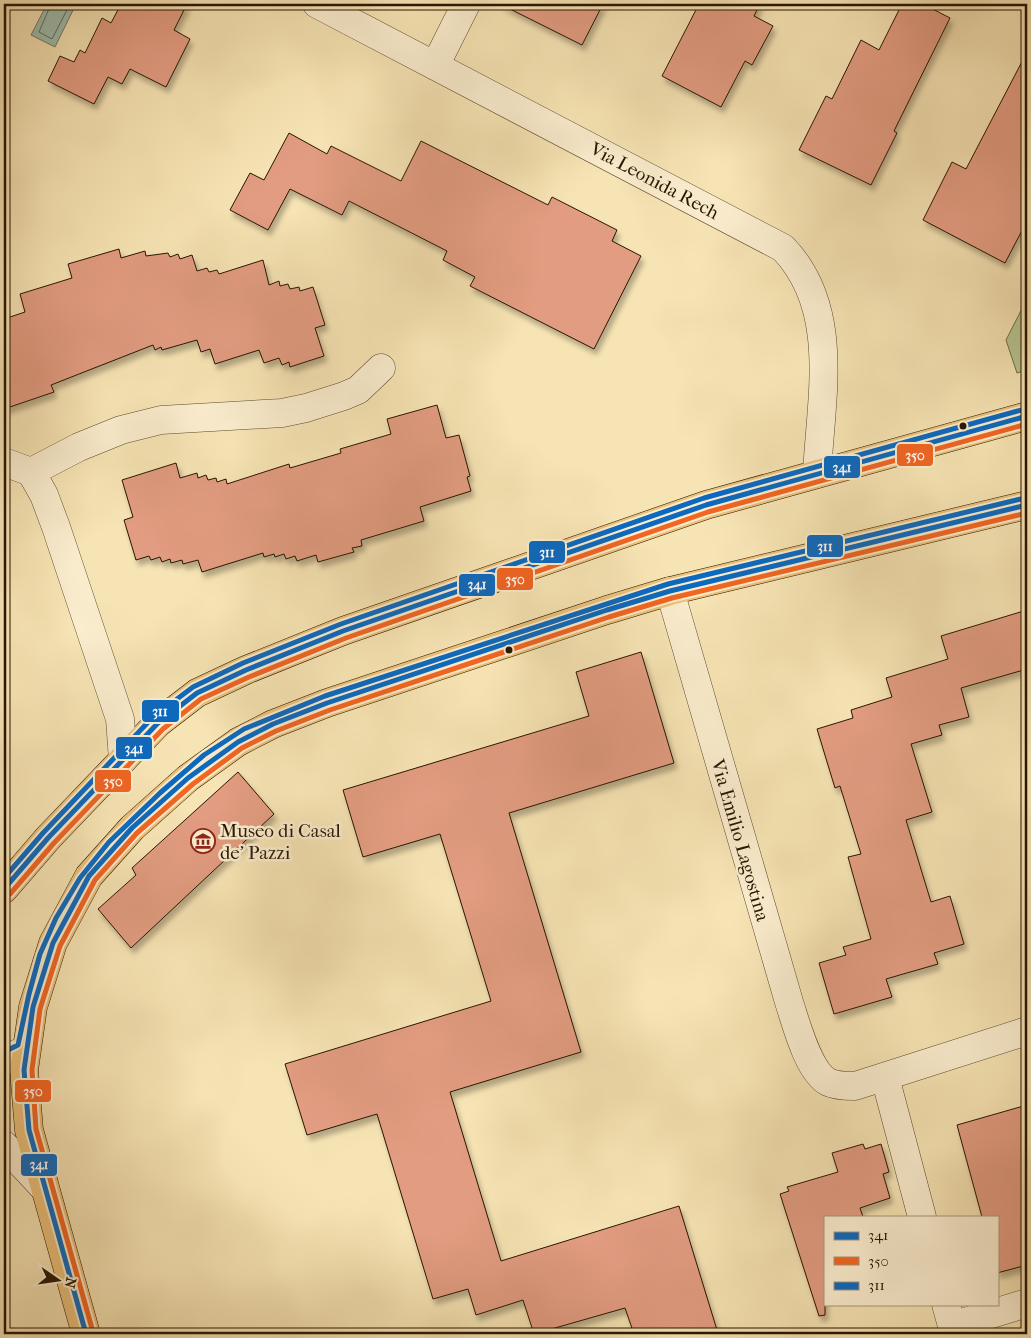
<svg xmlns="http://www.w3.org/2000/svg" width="1031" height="1338" viewBox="0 0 1031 1338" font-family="'IM FELL French Canon',serif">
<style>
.green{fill:#b7c591;stroke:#706d49}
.water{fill:#9dbeb1;stroke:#6e7a6b}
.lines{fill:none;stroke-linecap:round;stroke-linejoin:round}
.shore{stroke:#626a59;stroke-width:1}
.building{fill:#e29c81;stroke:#281501;filter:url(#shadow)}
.minor-casing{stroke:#5c492e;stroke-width:29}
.major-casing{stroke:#281501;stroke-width:29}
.minor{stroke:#faedce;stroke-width:28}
.major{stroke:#ecc27a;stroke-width:28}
.bus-1-casing{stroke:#faedce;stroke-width:9}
.bus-2-casing{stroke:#faedce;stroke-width:9}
.bus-3-casing{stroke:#faedce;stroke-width:9}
.bus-1{stroke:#0c69bf;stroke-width:5}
.bus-2{stroke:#f26522;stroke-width:5}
.bus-3{stroke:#0c69bf;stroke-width:5}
.bus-dot{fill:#281501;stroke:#faedce;stroke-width:2}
.labels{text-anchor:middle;stroke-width:5;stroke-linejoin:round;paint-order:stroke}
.street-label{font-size:19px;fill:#281501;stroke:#faedce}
.poi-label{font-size:19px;fill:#281501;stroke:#faedce;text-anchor:start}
.line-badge{stroke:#faedce;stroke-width:2}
.badge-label{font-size:14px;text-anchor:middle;font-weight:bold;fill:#fff}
</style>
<defs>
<filter id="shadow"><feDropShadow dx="3" dy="5.5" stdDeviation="2.5" flood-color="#0004"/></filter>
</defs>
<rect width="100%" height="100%" fill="#f7e4b4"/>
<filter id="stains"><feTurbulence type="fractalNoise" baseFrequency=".004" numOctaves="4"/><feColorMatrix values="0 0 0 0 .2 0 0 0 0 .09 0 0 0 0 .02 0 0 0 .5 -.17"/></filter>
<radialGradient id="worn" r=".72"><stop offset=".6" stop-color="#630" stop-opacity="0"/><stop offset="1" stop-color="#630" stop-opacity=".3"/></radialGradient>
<!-- green -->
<path class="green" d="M1027,299V370L1017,373L1006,340Z"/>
<!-- water -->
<path class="water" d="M47,4H76L55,47L31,35Z"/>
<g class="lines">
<!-- shore -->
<path class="shore" d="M51,4L39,32L52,39L70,4"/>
</g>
<!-- building -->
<path class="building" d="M121,4H187L174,30L190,39L166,87L130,69L122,84L108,77L94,104L48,81L60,56L74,62L80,50L85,53L102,18L111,23Z
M500,4H603L582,45Z
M699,4H760L754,16L773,26L752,65L745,61L721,107L662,76Z
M902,4H923L950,18L894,131L897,133L871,185L799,150L826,96L832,99L861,40L879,50Z
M1027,52V221L1005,263L923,220L952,162L966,169Z
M289,133L327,154L331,146L401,181L421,141L548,205L552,197L617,230L612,241L641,256L594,349L470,286L475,277L443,260L447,251L349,201L342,215L290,189L268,230L230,210L250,173L264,180Z
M119,249L121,258L145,251L146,256L168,253L170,257L178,254L180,259L192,255L197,271L207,268L209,272L217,270L219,274L263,260L269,285L279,281L280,286L288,284L290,289L299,287L300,291L313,287L325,325L315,328L324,356L290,367L289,362L282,365L279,358L264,363L259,350L215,364L210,349L201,352L197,340L162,350L161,347L155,350L153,345L51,385L54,392L4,409V319L25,312L20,294L72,278L68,264Z
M437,405L446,438L459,435L470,476L467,477L471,491L420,507L424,521L361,540L362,546L352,548L354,552L318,562L316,555L297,561L295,556L286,559L284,554L275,557L274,554L264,557L263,553L202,572L198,560L183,564L182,560L171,563L170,559L162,562L160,557L151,560L149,556L136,560L124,520L133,517L122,480L176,463L180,478L197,473L198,478L206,475L208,480L216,478L217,482L226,479L227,484L289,464L290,468L341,453L340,449L391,434L387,419Z
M1027,610V669L961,688L969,717L939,725L942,735L911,744L932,812L906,820L931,902L950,896L964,944L934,953L938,964L886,979L892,997L834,1014L819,963L846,955L843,947L871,939L848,857L861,854L840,786L835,788L817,729L853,718L851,710L892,697L886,678L948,659L941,636Z
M641,652L674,763L509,813L581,1052L450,1092L501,1261L679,1206L717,1330L702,1334H634L625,1308L534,1334L523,1300L476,1315L468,1289L433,1299L377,1114L307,1135L285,1064L491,1001L440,834L363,857L343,790L589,716L576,672Z
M238,772L274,814L131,948L98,909L136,875L132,868Z
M1027,1105V1265L997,1273V1217H982L957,1125Z
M863,1144L865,1149L881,1144L889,1172L883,1174L890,1198L860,1208L863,1217H825V1315L819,1316L780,1194L789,1191L787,1187L838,1172L832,1153Z"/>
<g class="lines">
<defs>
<path id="minor" d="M317,4L783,248C841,308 821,397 817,473
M435,66L466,4
M4,462L31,472L79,447L121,430L161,420L282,413L306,408L344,396L358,390L381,368
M31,472L44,495L56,527L120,719L123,760
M670,591L789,1002C796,1023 808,1071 828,1082C836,1086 847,1086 855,1086L1027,1031
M4,1060L25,1050
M885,1077L922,1217
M4,1145L45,1189
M946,1304L952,1326L1027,1303"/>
<path id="major" d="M4,889L48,838L158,723L197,693L246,670L343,631L706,505L1027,416
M86,1334L29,1130L24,1070L33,1007L53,943L89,876L132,828L188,778L238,742L273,724L327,703L607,610L670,591L1027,505"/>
</defs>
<!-- minor casing -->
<use href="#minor" class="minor-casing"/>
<!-- major casing -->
<use href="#major" class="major-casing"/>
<!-- minor -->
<use href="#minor" class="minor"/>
<!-- major -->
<use href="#major" class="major"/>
<defs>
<path id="bus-1" d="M4,889L48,838L158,723L197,693L246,670L343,631L706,505L1027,416
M86,1334L29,1130L24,1070L33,1007L53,943L89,876L132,828L188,778L238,742L273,724L327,703L607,610L670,591L1027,505"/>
<path id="bus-2" d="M10,894L54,843L163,729L201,699L249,677L346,638L708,512L1027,424
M93,1332L36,1129L32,1070L40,1009L60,946L95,880L137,833L193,784L242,748L276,731L330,710L609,617L672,598L1027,513"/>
<path id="bus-3" d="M4,878L43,833L153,717L193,687L243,663L341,624L704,498L1025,409
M4,1052L18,1045L29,994L40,954L56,918L80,878L109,842L160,793L204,755L244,729L325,696L668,584L1025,498"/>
</defs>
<!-- bus-1 casing -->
<use href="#bus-1" class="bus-1-casing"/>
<!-- bus-2 casing -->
<use href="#bus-2" class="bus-2-casing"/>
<!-- bus-3 casing -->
<use href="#bus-3" class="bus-3-casing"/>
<!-- bus-1 -->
<use href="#bus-1" class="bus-1"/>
<!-- bus-2 -->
<use href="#bus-2" class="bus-2"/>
<!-- bus-3 -->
<use href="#bus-3" class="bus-3"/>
</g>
<!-- icons -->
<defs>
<symbol id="museum-ring" viewBox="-11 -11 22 22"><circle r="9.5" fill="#faedce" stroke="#8f2418" stroke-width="1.5"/><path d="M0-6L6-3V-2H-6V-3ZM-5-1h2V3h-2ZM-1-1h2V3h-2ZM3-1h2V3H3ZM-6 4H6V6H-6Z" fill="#8f2418"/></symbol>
</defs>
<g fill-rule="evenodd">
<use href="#museum-ring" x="189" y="827" width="28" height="28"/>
</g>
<!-- markers -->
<g class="bus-dot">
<circle cx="963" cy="426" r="4.5"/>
<circle cx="509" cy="650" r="4.5"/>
</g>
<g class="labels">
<!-- street labels -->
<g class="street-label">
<text transform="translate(655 180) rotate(28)" y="7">Via Leonida Rech</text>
<text transform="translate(741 840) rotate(74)" y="7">Via Emilio Lagostina</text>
</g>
<!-- poi labels -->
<g class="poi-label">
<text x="220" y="837">Museo di Casal<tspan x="220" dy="22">de' Pazzi</tspan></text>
</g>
</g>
<g class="line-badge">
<rect x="896" y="443" width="38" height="24" rx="5" fill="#f26522"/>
<rect x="823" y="455" width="38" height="24" rx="5" fill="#0c69bf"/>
<rect x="806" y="534" width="38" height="24" rx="5" fill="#0c69bf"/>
<rect x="528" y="540" width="38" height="24" rx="5" fill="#0c69bf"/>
<rect x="496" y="567" width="38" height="24" rx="5" fill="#f26522"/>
<rect x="458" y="573" width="38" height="24" rx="5" fill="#0c69bf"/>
<rect x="141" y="699" width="39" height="24" rx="5" fill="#0c69bf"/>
<rect x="115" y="736" width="38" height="24" rx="5" fill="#0c69bf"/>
<rect x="94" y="769" width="38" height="24" rx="5" fill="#f26522"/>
<rect x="14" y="1079" width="38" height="24" rx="5" fill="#f26522"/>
<rect x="20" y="1153" width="38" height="24" rx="5" fill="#0c69bf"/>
</g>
<g class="badge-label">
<text x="915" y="460">350</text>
<text x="842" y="472">341</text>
<text x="825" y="551">311</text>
<text x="547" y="557">311</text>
<text x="515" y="584">350</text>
<text x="477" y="589">341</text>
<text x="160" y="716">311</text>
<text x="134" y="753">341</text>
<text x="113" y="786">350</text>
<text x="33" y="1096">350</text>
<text x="39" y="1169">341</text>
</g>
<!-- margin -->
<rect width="1031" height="1338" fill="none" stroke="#f7e4b4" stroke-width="20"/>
<rect x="5" y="5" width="1021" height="1328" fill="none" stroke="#281501" stroke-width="2.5"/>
<rect x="10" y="10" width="1011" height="1318" fill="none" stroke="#281501"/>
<!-- legend -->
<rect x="824" y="1216" width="175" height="90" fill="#faedce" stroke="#a6977c"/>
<rect x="834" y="1232" width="25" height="8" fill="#0c69bf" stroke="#a6977c"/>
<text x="868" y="1240" font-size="15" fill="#281501">341</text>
<rect x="834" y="1257" width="25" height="8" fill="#f26522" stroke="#a6977c"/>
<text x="868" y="1266" font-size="15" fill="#281501">350</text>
<rect x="834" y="1282" width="25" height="8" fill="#0c69bf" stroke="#a6977c"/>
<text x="868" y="1290" font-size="15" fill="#281501">311</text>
<!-- north arrow -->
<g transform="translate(58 1280) rotate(103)" stroke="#faedce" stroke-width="4" paint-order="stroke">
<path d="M0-4L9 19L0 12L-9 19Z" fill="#281501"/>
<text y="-8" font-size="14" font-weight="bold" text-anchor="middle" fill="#281501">N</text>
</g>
<rect width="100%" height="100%" filter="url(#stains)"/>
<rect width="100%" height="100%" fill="url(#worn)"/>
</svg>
